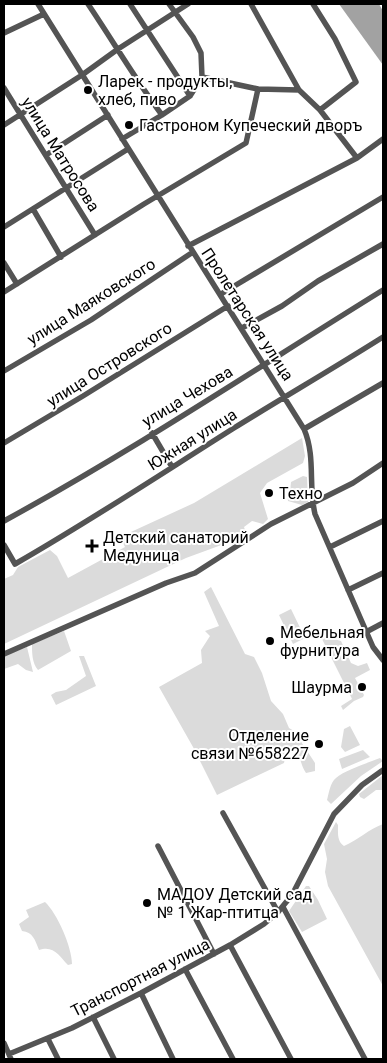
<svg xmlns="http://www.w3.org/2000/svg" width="387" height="1063" viewBox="0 0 387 1063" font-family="Roboto,sans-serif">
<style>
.green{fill:#dbdbdb}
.water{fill:#a2a2a2}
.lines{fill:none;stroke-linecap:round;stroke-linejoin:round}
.minor{stroke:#545454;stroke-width:5.5}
.poi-dot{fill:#000;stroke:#fff;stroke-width:2}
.labels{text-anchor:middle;stroke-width:4;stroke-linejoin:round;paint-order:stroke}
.poi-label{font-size:16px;fill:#000;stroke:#fff;text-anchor:start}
.street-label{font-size:16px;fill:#000;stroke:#fff}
</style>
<rect width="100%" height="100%" fill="#fff"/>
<!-- green -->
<path class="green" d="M302,438L305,456L303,463L267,483L260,493L268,519L263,524L252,521L244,527L246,533L235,540L186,558L4,644V579L13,575L18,567L50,550L57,556L68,578L125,547L120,537L194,503Z
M303,476L307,477L308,502L302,505L288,501L287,493L290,492L291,482Z
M211,587L245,654L254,657L262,673L271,701L283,714L289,728L294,731L315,763V771L306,773C298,761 303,753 287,747L284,763L217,795L193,747L159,687L202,663L201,650L210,636L205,631L219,626L204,592Z
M291,609L305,638L293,644L279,615Z
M64,631L71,651L38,670C32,663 32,653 32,644Z
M327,637L341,641L351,663L358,666L367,663L370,670L355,678L364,695L363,697L354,701L343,710L341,706L352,699L322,639Z
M27,647L33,672L26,670L18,664L4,669V656Z
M79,656H84L96,686L56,705L51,695L56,692L66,690L86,676Z
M350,726L360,745L345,752L341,747L344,729Z
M363,750L370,757L342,769L339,759Z
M380,758L383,761L361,776L331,804L327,800C329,793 330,783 336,778C345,770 368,763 380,758Z
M383,775V790H376L364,799L360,797L359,794Z
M336,822L338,825C338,834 337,841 344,846C358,840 369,829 383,824V986L328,886L325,872L327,859L324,844Z
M306,886H309L318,900L327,919L302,932L289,911Z
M45,902C57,913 72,947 72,964L68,965C59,956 54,945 39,950C35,940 33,932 22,931L19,924L29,917L26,910Z"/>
<!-- water -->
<path class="water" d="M339,4H379L383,11V65Z"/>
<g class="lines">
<!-- minor -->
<path class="minor" d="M38,4L304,429C316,457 308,485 315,514L373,647L383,660
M88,4C113,41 135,79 162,115
M130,4L190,96
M251,4L299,90L320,110L356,82L335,39L313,4
M4,33L44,14
M202,77L258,89L299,90
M4,88L95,235
M320,110L357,158
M4,125L82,75L118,49L188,4
M122,139L162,115L190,96L202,77L201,53L193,37L169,4
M46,155L108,115
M33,209L61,257
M4,227L128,149
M188,246L357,158L383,139
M4,263L17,284
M4,292L144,204L246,143L258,89
M221,294L383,197
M242,328L282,306L318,281L383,244
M4,371L91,320L193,252
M304,429L383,383
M152,433L172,467
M4,443L83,396L228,306
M4,521C134,450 257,368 383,290
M4,545L15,564C90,521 161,474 234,428C284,397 334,368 383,337
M330,547L383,521
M348,590L383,573
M366,632L383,623
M4,654L166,583L195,573L271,524L353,483L383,463
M223,813L278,912
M158,846L214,954
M283,907L365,1059
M230,945L291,1059
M185,969L233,1059
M141,993L173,1059
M93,1017L114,1059
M48,1039L58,1059
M4,1043L11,1059
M9,1054L72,1028L141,993L230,945L264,924L278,912L292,895L334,814L362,785L383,770"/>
</g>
<!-- markers -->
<g class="poi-dot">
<circle cx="88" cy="90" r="5"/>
<circle cx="129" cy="125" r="5"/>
<circle cx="269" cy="493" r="5"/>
<path d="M89.5 538.5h5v5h5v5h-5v5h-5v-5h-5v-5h5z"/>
<circle cx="270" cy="641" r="5"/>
<circle cx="362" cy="687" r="5"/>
<circle cx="319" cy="744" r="5"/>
<circle cx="147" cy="903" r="5"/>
</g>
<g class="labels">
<!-- poi labels -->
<g class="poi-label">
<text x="98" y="87">Ларек - продукты,<tspan x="98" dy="18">хлеб, пиво</tspan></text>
<text x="139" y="131">Гастроном Купеческий дворъ</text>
<text x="279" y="499">Техно</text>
<text x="103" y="543">Детский санаторий<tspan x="103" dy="18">Медуница</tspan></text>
<text x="280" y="638">Мебельная<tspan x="280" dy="18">фурнитура</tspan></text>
<text x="352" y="693" text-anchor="end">Шаурма</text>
<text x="309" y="741" text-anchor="end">Отделение<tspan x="309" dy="18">связи №658227</tspan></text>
<text x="157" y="900">МАДОУ Детский сад<tspan x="157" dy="18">№ 1 Жар-птитца</tspan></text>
</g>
<!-- street labels -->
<g class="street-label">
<text transform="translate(61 154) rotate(58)" y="6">улица Матросова</text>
<text transform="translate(91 301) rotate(-32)" y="6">улица Маяковского</text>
<text transform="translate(248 314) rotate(57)" y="6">Пролетарская улица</text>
<text transform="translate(109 364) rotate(-32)" y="6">улица Островского</text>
<text transform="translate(187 396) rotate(-31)" y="6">улица Чехова</text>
<text transform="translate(192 439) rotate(-32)" y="6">Южная улица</text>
<text transform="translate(140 977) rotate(-27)" y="6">Транспортная улица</text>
</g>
</g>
<!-- border -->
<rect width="387" height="1063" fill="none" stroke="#000000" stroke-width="10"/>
</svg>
